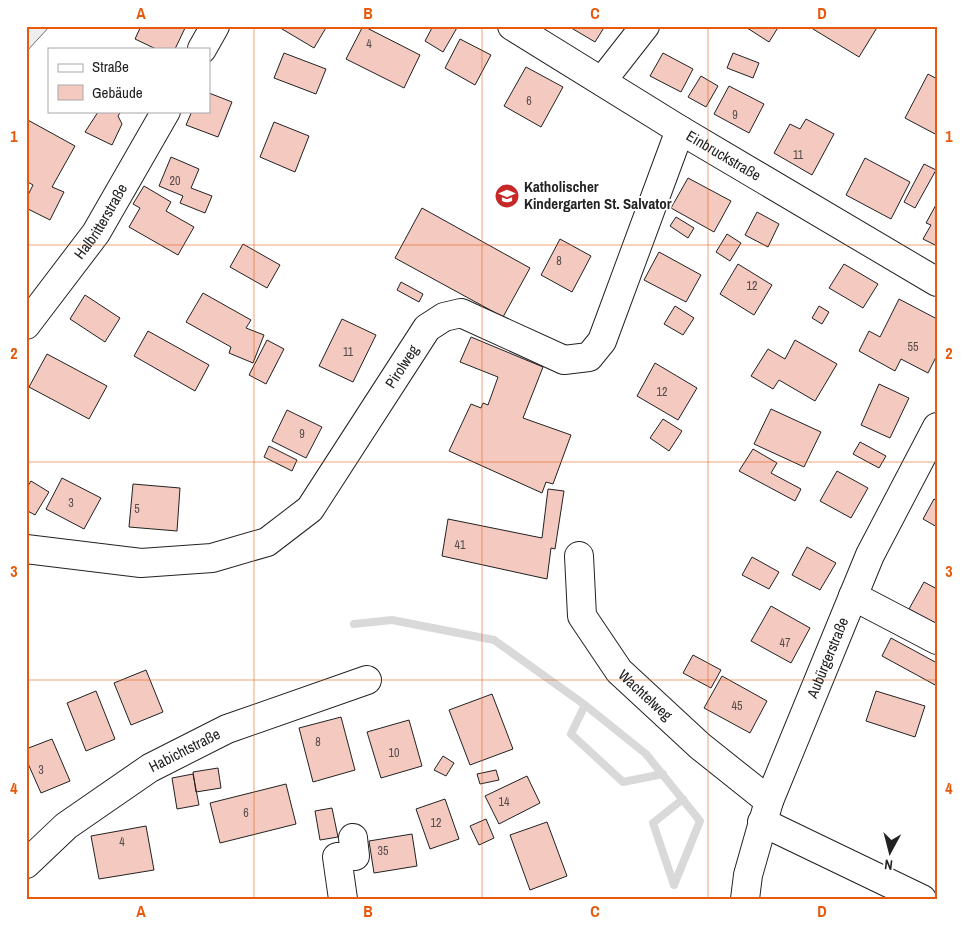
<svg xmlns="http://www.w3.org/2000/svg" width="963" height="925" viewBox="0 0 963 925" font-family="'Archivo Narrow',sans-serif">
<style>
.green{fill:#eee;stroke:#6f6f6f}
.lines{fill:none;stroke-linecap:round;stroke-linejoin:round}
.stream{stroke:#d9d9d9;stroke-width:8}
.building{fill:#f3c9c0;stroke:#222}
.minor-casing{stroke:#222;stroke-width:30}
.minor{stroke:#fff;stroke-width:28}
.grid{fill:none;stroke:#e8590c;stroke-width:1;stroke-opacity:0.55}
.labels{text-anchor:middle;stroke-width:4;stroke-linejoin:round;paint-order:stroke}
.number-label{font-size:12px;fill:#564c4a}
.street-label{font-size:15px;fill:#222;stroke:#fff}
.poi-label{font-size:15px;font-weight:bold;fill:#222;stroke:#fff;text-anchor:start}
.neatline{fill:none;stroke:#e8590c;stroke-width:2}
.grid-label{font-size:16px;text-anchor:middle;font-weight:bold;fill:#e8590c}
</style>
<rect width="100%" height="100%" fill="#fff"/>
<!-- green -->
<path class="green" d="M26,26H50L26,52Z"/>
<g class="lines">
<!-- stream -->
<path class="stream" d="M354,624L392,620L494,640L585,705L646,754L700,821L674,885
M585,705L571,734L623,782L663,774
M674,885L653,823L683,799"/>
</g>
<!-- building -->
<path class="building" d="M141,26H186L175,49H156L135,39Z
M277,26H327L314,48Z
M363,26L420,55L404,88L346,59Z
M433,26H458L443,52L425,41Z
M568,26H605L595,42Z
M744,26H779L769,42Z
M815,26H878L859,57L813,29Z
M460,39L491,55L475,85L445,68Z
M284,53L326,69L316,94L274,78Z
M663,53L693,69L681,92L650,76Z
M733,53L759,63L753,78L727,68Z
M526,67L563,87L541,127L504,106Z
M928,74L937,79V135L905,118Z
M701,76L718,86L706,107L688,97Z
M729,86L764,104L749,133L714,114Z
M209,93L232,102L218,137L186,125L192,111H209Z
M96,111H121L118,116L122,124L112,145L85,132L98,112Z
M26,119L75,146L52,187L64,192L50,220L26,208V199L33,185L26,181Z
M806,119L834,134L812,175L774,153L790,124L800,129Z
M274,122L309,136L295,172L260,157Z
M171,157L199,169L191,188L212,196L205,213L180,203L183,196L159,186Z
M865,158L910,182L891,219L846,195Z
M924,164L936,170L915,208L904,202Z
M688,178L731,201L714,232L671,208Z
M144,186L171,202L166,211L194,227L178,255L129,227L140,208L133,204Z
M937,203V246L923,239L931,225L926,223Z
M422,208L530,268L503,317L395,258Z
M757,212L779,224L768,247L745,235Z
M676,217L694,228L688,238L670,226Z
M727,234L741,243L730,261L716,252Z
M560,239L591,256L572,292L541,275Z
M243,244L280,265L267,288L230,267Z
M659,252L701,275L686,302L644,280Z
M738,264L772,285L754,315L720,294Z
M844,264L878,284L863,308L829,288Z
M401,282L423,294L419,302L397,290Z
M203,293L251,320L246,328L264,335L253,363L229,353L231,347L186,322Z
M85,295L120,318L105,342L70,319Z
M899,299L937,319V355L928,373L901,359L895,371L859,351L869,331L880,337Z
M675,306L694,318L683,335L664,324Z
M819,306L829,312L822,324L812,318Z
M342,319L376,335L353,382L319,366Z
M148,331L209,365L195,391L134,356Z
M471,337L543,367L523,418L571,435L553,484L546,482L542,493L449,451L471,404L481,408L483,403L488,405L498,377L460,362Z
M267,340L284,349L266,384L249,375Z
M795,340L837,364L815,401L779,380L773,389L751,376L768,349L785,359Z
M47,354L107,386L89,419L29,387Z
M655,363L697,388L678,420L637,396Z
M879,384L909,398L890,438L861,425Z
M771,409L821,432L804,467L754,444Z
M287,410L322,427L306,458L272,441Z
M663,419L682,431L669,451L650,438Z
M860,442L886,456L879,468L853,454Z
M269,446L297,460L292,471L264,457Z
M753,449L777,463L771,473L801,489L795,501L739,471Z
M837,471L868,488L851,518L820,501Z
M62,478L101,498L84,529L46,509Z
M31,481L49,492L35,515L26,510V489Z
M133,484L180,488L177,531L129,527Z
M548,489L564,491L555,549L551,548L547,579L442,556L448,519L542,538Z
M934,499L937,501V527L923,519Z
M807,547L836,563L820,590L792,575Z
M752,557L779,572L769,589L742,575Z
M924,582L937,589V624L909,609Z
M771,606L810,628L791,663L751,641Z
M891,638L937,663V686L882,656Z
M693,655L721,670L711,688L683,673Z
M146,670L163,712L131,725L114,683Z
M722,676L767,701L750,733L704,708Z
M96,691L115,739L86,751L67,703Z
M876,691L925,706L915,737L866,721Z
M492,694L513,749L470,765L449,710Z
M341,717L355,770L313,782L299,728Z
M409,720L422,766L381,778L367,732Z
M52,739L70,781L41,793L26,759V749Z
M443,756L454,763L446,776L434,770Z
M218,768L221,788L196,792L193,772Z
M496,770L499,780L480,784L477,774Z
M193,774L199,805L177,809L172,778Z
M527,776L540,803L499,824L485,796Z
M286,784L296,824L220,843L210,803Z
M445,799L459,839L430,849L416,809Z
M332,808L338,837L320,840L315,811Z
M486,819L494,838L479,845L470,826Z
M547,822L567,876L530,890L510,835Z
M146,826L154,870L99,879L91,836Z
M412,834L417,866L374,873L369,841Z"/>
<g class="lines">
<defs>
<g id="minor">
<path id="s1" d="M512,26L680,130L937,282"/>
<path d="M202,49L215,26"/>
<path d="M602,81L645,26"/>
<path id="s2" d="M26,325L96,233L166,111"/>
<path id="s3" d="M26,549L141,563L212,558L267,542L310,509L427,328L444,317L461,313L564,360L589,357L602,341L680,130"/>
<path id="s4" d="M579,556L582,616L619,671L700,746L769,801"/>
<path d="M853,596L937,640"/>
<path d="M762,822L922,899"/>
<path id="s5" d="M26,864L66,826L150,768L227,729L367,680"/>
<path d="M343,899L337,857L355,856L353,838"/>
<path id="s6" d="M745,899L748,875L769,801L870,555L937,427"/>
</g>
</defs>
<!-- minor casing -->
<use href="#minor" class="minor-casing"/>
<!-- minor -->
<use href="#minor" class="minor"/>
</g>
<!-- grid -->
<path class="grid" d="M254,26V899M482,26V899M708,26V899M26,245H937M26,462H937M26,680H937"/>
<!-- icons -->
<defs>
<symbol id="school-disc" viewBox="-11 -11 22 22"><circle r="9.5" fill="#c62828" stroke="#fff"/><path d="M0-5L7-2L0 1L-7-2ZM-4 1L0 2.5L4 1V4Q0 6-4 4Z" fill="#fff"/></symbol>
</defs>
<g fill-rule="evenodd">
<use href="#school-disc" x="493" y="182" width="28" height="28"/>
</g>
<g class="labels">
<!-- number labels -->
<g class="number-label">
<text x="369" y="48">4</text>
<text x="529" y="105">6</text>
<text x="735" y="119">9</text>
<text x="798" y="159">11</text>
<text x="175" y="185">20</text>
<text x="559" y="265">8</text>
<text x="752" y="290">12</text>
<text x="913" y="351">55</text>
<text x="348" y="356">11</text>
<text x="662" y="396">12</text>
<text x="302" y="438">9</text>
<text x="71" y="507">3</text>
<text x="137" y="513">5</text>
<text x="460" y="549">41</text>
<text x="785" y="647">47</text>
<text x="737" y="710">45</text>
<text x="318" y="746">8</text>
<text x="394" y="757">10</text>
<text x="41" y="774">3</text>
<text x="504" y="806">14</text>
<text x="246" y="817">6</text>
<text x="436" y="827">12</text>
<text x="122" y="846">4</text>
<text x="383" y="855">35</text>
</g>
<!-- street labels -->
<g class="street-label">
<text dy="5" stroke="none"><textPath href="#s1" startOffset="248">Einbruckstraße</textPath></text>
<text dy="5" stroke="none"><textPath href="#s2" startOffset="128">Halbritterstraße</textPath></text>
<text dy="5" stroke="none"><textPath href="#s3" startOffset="468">Pirolweg</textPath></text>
<text dy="5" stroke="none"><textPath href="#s6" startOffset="256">Aubürgerstraße</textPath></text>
<text dy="5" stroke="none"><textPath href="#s4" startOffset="162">Wachtelweg</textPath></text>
<text dy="5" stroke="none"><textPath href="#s5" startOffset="196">Habichtstraße</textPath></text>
</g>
<!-- poi labels -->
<g class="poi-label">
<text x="524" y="192">Katholischer<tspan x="524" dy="17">Kindergarten St. Salvator</tspan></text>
</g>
</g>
<!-- border -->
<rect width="963" height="925" fill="none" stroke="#ffffff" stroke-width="55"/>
<!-- legend -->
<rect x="48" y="48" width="162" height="65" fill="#ffffff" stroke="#a7a7a7"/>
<rect x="58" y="64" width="25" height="8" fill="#ffffff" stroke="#a7a7a7"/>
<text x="92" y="72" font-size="15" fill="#222222">Straße</text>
<rect x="58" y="85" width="25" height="15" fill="#f3c9c0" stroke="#a7a7a7"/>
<text x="92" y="98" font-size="15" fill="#222222">Gebäude</text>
<!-- north arrow -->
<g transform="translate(890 852) rotate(187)" stroke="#ffffff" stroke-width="4" paint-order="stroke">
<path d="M0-4L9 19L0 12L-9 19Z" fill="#222222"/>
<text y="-8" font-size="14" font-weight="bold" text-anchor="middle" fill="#222222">N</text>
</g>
<rect x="28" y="28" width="908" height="870" class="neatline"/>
<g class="grid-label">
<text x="141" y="19">A</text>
<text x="368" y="19">B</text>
<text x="595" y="19">C</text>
<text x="822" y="19">D</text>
<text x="14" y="142">1</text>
<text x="949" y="142">1</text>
<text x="14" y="359">2</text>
<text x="949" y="359">2</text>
<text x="14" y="577">3</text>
<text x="949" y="577">3</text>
<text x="14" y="794">4</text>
<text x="949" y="794">4</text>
<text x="141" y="917">A</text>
<text x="368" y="917">B</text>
<text x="595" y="917">C</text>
<text x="822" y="917">D</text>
</g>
</svg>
